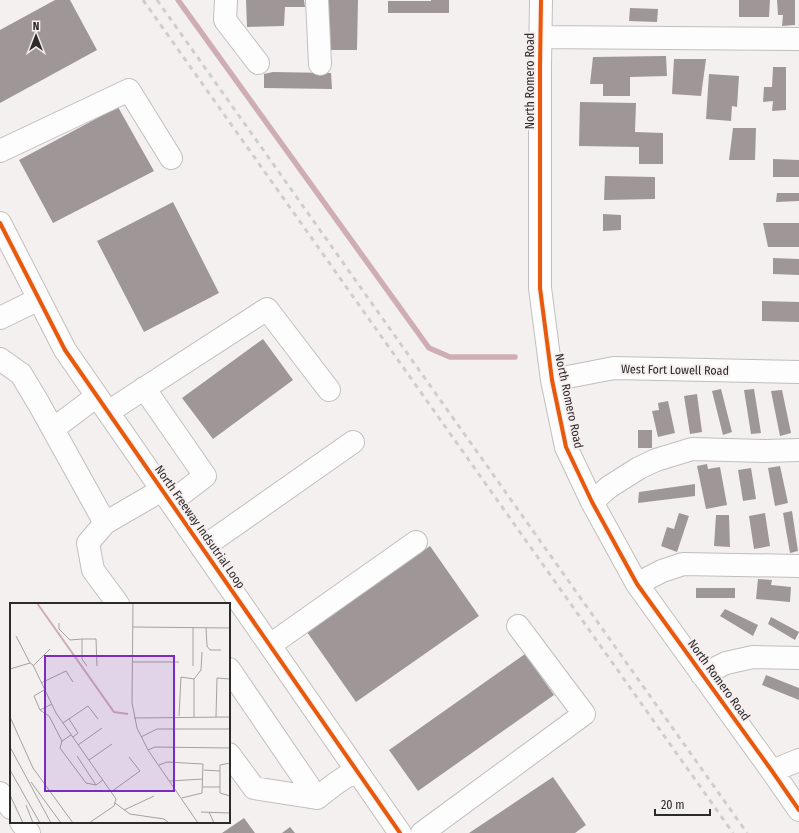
<svg xmlns="http://www.w3.org/2000/svg" width="799" height="833" viewBox="0 0 799 833" font-family="'Fira Sans Condensed',sans-serif">
<style>
.lines{fill:none;stroke-linecap:round;stroke-linejoin:round}
.stream{stroke:#ceaeb2;stroke-width:5.5}
.building{fill:#9f9697}
.minor-casing{stroke:#c1bebe;stroke-width:24}
.major-casing{stroke:#c1bebe;stroke-width:24}
.minor{stroke:#fdfdfd;stroke-width:22}
.major{stroke:#fdfdfd;stroke-width:22}
.rail{stroke:#cfcece;stroke-width:3;stroke-dasharray:5 5;stroke-linecap:butt}
.cycleway-casing{stroke:#f6eeef;stroke-width:6}
.cycleway{stroke:#e8590c;stroke-width:4}
.labels{text-anchor:middle;stroke-width:4;stroke-linejoin:round;paint-order:stroke}
.street-label{font-size:12px;fill:#2d2a2a;stroke:#f6eeef}
.inset-river{fill:none;stroke:#ceaeb2;stroke-width:2}
.inset-road{fill:none;stroke:#a4a1a1;stroke-width:1}
.view{fill:#7b2cbf;fill-opacity:0.15;stroke:#7b2cbf;stroke-width:2}
.inset-edge{fill:none;stroke:#2d2a2a;stroke-width:2}
</style>
<rect width="100%" height="100%" fill="#f4f0f0"/>
<g class="lines">
<!-- stream -->
<path class="stream" d="M178,0L429,348L450,357H515"/>
</g>
<!-- building -->
<path class="building" d="M55,0H70L97,50L0,103V30Z
M246,0H304L305,7H285L284,26L247,27Z
M325,0H358L357,50H324Z
M431,0H449V13H388V1H431Z
M739,0H770L769,17H739Z
M777,0H795V25L782,26L783,15H778Z
M630,8L658,9L657,22L629,21Z
M666,56L667,76L630,77V96H603V84H590L593,57Z
M674,59H706L701,96L672,94Z
M773,67H786V110L772,111L773,101L763,102L764,87H772Z
M273,72L331,73L332,89L264,88V74Z
M709,74L739,76L737,107L732,106L731,121L706,119Z
M580,102L636,103L635,132L663,133V164H639V147L579,146Z
M118,107L154,171L53,223L19,160Z
M733,128H756L755,160H729Z
M773,159L799,160V177H773Z
M605,176L655,177V199L604,200Z
M777,193H799V201L776,202Z
M173,202L219,293L144,332L97,241Z
M603,214L621,215V230L603,231Z
M763,223H799V247H768Z
M773,258L799,259V275L773,274Z
M762,301L799,302V322L762,321Z
M263,339L293,380L213,439L182,398Z
M721,389L732,432L723,435L712,391Z
M754,389L761,433L751,434L744,390Z
M782,390L791,433L780,436L771,391Z
M697,394L702,432L690,434L684,396Z
M668,401L675,433L658,437L652,411L659,410L658,403Z
M638,430H652V448H638Z
M707,464L708,469L720,467L727,505L706,509L697,466Z
M780,466L788,503L775,506L768,468Z
M751,468L756,499L743,501L738,470Z
M695,484V496L638,503L639,492Z
M792,511L798,551L790,553L783,513Z
M679,513L689,516L677,552L661,546L667,527L674,529Z
M765,513L770,546L754,549L749,516Z
M716,515H729L730,547L714,546Z
M430,546L479,616L356,702L307,632Z
M758,579L772,580L771,585L791,587L790,602L756,599Z
M696,588H735V598H696Z
M725,609L758,625L753,636L720,616Z
M771,617L799,632L795,640L768,624Z
M525,654L554,695L418,791L389,750Z
M766,675L799,688V700L762,685Z
M553,777L586,825L575,833H469Z
M244,818L255,833H222Z
M290,827L295,833H282Z"/>
<g class="lines">
<defs>
<path id="minor" d="M226,0L225,20L258,63
M317,0L320,64
M541,0L540,66V288L552,380L566,447L592,502L637,584L772,771L799,810
M540,37L799,39
M0,151L129,90L171,158
M0,223L65,350L400,833
M0,318L39,299
M0,359L21,374L39,404L105,523L162,490
M552,380L614,368L799,372
M144,388L205,476L171,502
M108,412L267,309L329,390
M53,429L97,396
M592,502L609,487L639,468L656,460L692,449L765,451L799,450
M105,523L88,543L93,570L118,604
M202,548L353,442
M637,584L662,571L683,564L799,566
M270,645L416,542
M229,669L317,798
M702,675L726,663L753,657L799,658
M229,754L254,788L317,798L335,784L356,770
M772,771L799,760
M422,833L584,714L518,626"/>
<path id="major" d="M0,793L11,808
M21,822L29,833"/>
</defs>
<!-- minor casing -->
<use href="#minor" class="minor-casing"/>
<!-- major casing -->
<use href="#major" class="major-casing"/>
<!-- minor -->
<use href="#minor" class="minor"/>
<!-- major -->
<use href="#major" class="major"/>
<!-- rail -->
<path class="rail" d="M143,0L733,833
M157,0L747,833"/>
<defs>
<path id="cycleway" d="M541,0L540,66V288L552,380L566,447L592,502L637,584L772,771L799,810
M0,223L65,350L400,833"/>
</defs>
<!-- cycleway casing -->
<use href="#cycleway" class="cycleway-casing"/>
<!-- cycleway -->
<use href="#cycleway" class="cycleway"/>
</g>
<g class="labels">
<!-- street labels -->
<g class="street-label">
<text transform="translate(530 81) rotate(-90)" y="4">North Romero Road</text>
<text transform="translate(675 370) rotate(1)" y="4">West Fort Lowell Road</text>
<text transform="translate(569 401) rotate(78)" y="4">North Romero Road</text>
<text transform="translate(200 527) rotate(55)" y="4">North Freeway Indsutrial Loop</text>
<text transform="translate(719 680) rotate(54)" y="4">North Romero Road</text>
</g>
</g>
<!-- overview -->
<g transform="translate(10 603)">
<rect width="220" height="220" fill="#f4f0f0"/>
<path class="inset-river" d="M27,0L104,109L118,111"/>
<path class="inset-road" d="M123,0L122,100L127,125L138,147L188,220M49,20V26L60,37L72,36V56L77,63M123,24L220,25M196,25L197,43L200,47H211M6,33L20,60M72,36H86L87,63M122,59H169M23,63L40,46M183,63V25M0,66L20,60L23,62L46,110L106,196L104,203L79,220M184,76L191,67L192,49M31,80L56,68L63,79M34,87L24,93L30,107L39,113L52,138L61,132M30,107L42,101M169,113L171,74L184,76V114M0,114L23,165L63,220M206,114L207,75L220,76M124,115L220,114M59,116L68,130L63,134M53,120L78,103L88,116M131,134L147,126H220M52,138L50,145L76,180L86,182L93,177M68,142L92,125M0,144L41,220M138,147L145,144L220,145M67,153L86,182M79,157L102,141M220,160L210,162V190L220,193M149,162L157,159L193,161L192,190L172,195M0,167L30,220M194,167L210,168M160,178L193,176M21,179L51,220M193,184H210M101,189L130,168L119,154M0,192L13,220M105,200L120,211L154,216L159,220M16,202L23,220M114,207L144,193M191,209L220,210M199,209L204,220"/>
<path class="view" d="M35,53H164V188H35Z"/>
<rect width="220" height="220" class="inset-edge"/>
</g>
<!-- north arrow -->
<g transform="translate(36 36)" stroke="#f6eeef" stroke-width="3" paint-order="stroke">
<path d="M0-3L7 15L0 10L-7 15Z" fill="#2d2a2a"/>
<text y="-6" font-size="11" font-weight="bold" text-anchor="middle" fill="#2d2a2a">N</text>
</g>
<!-- scale -->
<path d="M655 809v6h55v-6" fill="none" stroke="#2d2a2a" stroke-width="2"/>
<text x="661" y="809" font-size="12" fill="#2d2a2a" stroke="#f6eeef" stroke-width="3" paint-order="stroke">20 m</text>
</svg>
